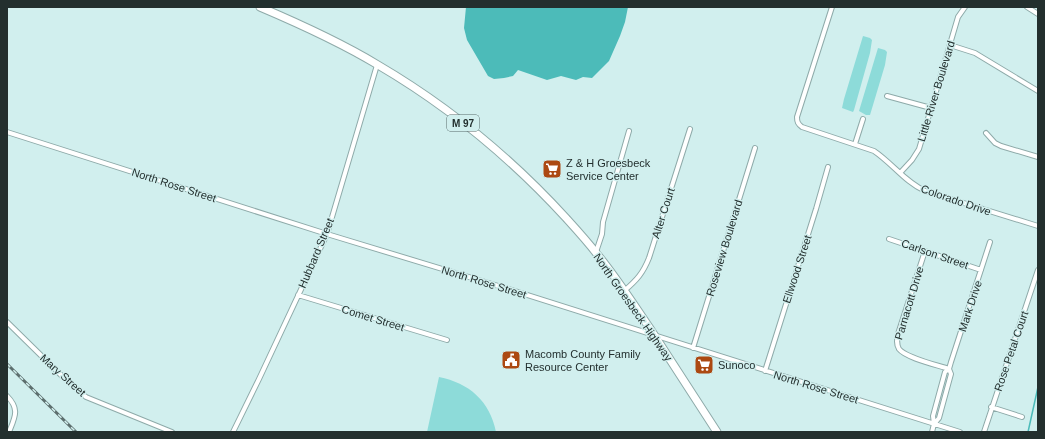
<svg xmlns="http://www.w3.org/2000/svg" width="1045" height="439" viewBox="0 0 1045 439" font-family="Arial,sans-serif">
<style>
.green{fill:#8ddbd9}
.water{fill:#4cbbb9}
.lines{fill:none;stroke-linecap:round;stroke-linejoin:round}
.stream{stroke:#4cbbb9;stroke-width:1.5}
.street-casing{stroke:#8eaaa9;stroke-width:6}
.primary-casing{stroke:#8eaaa9;stroke-width:9}
.street{stroke:#fff;stroke-width:4}
.primary{stroke:#fff;stroke-width:7}
.rail-casing{stroke:#5d6f6e;stroke-width:3}
.rail{stroke:#d1efee;stroke-width:1.5;stroke-dasharray:4.5;stroke-linecap:butt}
.labels{text-anchor:middle;stroke-width:3;stroke-linejoin:round;paint-order:stroke}
.shield{fill:#d1efee;stroke:#576968;stroke-width:1}
.shield-label{font-size:10px;font-weight:bold;fill:#232f2e}
.street-label{font-size:11px;fill:#232f2e;stroke:#d1efee}
.poi-label{font-size:11px;fill:#232f2e;stroke:#d1efee;text-anchor:start}
</style>
<rect width="100%" height="100%" fill="#d1efee"/>
<!-- green -->
<path class="green" d="M863,36L870,38L872,40L870,53L854,110L853,112L842,108L844,99Z
M878,48L885,50L887,52L885,65L870,115H866L859,111Z
M439,377C469,383 490,401 496,432H427Z"/>
<!-- water -->
<path class="water" d="M466,7H628L625,22L620,36L609,61L592,78L583,77L576,80L561,76L547,80L518,70L513,76L504,78L494,79L488,76L467,40L464,28Z"/>
<g class="lines">
<!-- stream -->
<path class="stream" d="M1028,432L1038,387"/>
<defs>
<path id="street" d="M832,7L797,117C797,122 798,124 802,127L874,151C892,163 905,182 925,191L1038,226
M1027,7L1038,14
M950,45L975,53L1038,91
M887,96L931,108
M7,132L327,234L505,288L960,432
M986,133L995,143L1001,146L1038,157
M855,144L863,119
M900,173L912,160L919,149L958,17L965,7
M889,239L981,270
M925,251L898,334C897,339 896,344 899,349C906,358 937,365 949,369L951,362L990,242
M596,252L602,234L603,222L629,131
M624,291C637,280 643,273 649,258L690,129
M298,295L447,340
M7,322L63,377L86,397L172,432
M693,348L755,148
M765,371L816,209L828,167
M7,396C20,409 15,417 9,432
M991,407L1022,417
M233,432L259,379L327,234L377,65
M932,432L934,424L933,416L945,372L949,369L951,374L939,418L934,424
M984,432L1038,270"/>
<path id="primary" d="M260,7C300,24 340,42 378,65C448,106 511,158 566,218C576,229 587,241 597,254C616,277 632,302 649,327C672,362 694,397 717,432"/>
</defs>
<!-- street casing -->
<use href="#street" class="street-casing"/>
<!-- primary casing -->
<use href="#primary" class="primary-casing"/>
<!-- street -->
<use href="#street" class="street"/>
<!-- primary -->
<use href="#primary" class="primary"/>
<defs>
<path id="rail" d="M7,364L76,432"/>
</defs>
<!-- rail casing -->
<use href="#rail" class="rail-casing"/>
<!-- rail -->
<use href="#rail" class="rail"/>
</g>
<!-- icons -->
<defs>
<symbol id="supermarket-square" viewBox="-11 -11 22 22"><rect x="-9" y="-9" width="18" height="18" rx="4" fill="#ac4912" stroke="#d1efee"/><path d="M-6-5.5h2.5l.6 2H6L4.5 2H-2.5L-4.4-4H-6ZM-1.5 3.2a1.3 1.3 0 1 0 .1 0ZM3 3.2a1.3 1.3 0 1 0 .1 0Z" fill="#fff"/></symbol>
<symbol id="civic-square" viewBox="-11 -11 22 22"><rect x="-9" y="-9" width="18" height="18" rx="4" fill="#ac4912" stroke="#d1efee"/><path d="M-.6-6.5H3V-4.5H.6V-3L4-1V1h2V6H-6V1h2V-1L-.6-3ZM-1.2 2.5V6h2.4V2.5Z" fill="#fff"/></symbol>
</defs>
<g fill-rule="evenodd">
<use href="#supermarket-square" x="541" y="158" width="22" height="22"/>
<use href="#civic-square" x="500" y="349" width="22" height="22"/>
<use href="#supermarket-square" x="693" y="354" width="22" height="22"/>
</g>
<g class="labels">
<!-- shield labels -->
<rect class="shield" x="447" y="115" width="32" height="16" rx="3"/>
<g class="shield-label">
<text x="463" y="127">M 97</text>
</g>
<!-- street labels -->
<g class="street-label">
<text transform="translate(936 91) rotate(-73)" y="4">Little River Boulevard</text>
<text transform="translate(174 185) rotate(18)" y="4">North Rose Street</text>
<text transform="translate(956 200) rotate(19)" y="4">Colorado Drive</text>
<text transform="translate(663 213) rotate(-72)" y="4">Alter Court</text>
<text transform="translate(724 248) rotate(-73)" y="4">Roseview Boulevard</text>
<text transform="translate(316 253) rotate(-67)" y="4">Hubbard Street</text>
<text transform="translate(935 254) rotate(19)" y="4">Carlson Street</text>
<text transform="translate(797 269) rotate(-72)" y="4">Ellwood Street</text>
<text transform="translate(484 282) rotate(17)" y="4">North Rose Street</text>
<text transform="translate(909 303) rotate(-73)" y="4">Parnacott Drive</text>
<text transform="translate(970 306) rotate(-72)" y="4">Mark Drive</text>
<text transform="translate(633 307) rotate(55)" y="4">North Groesbeck Highway</text>
<text transform="translate(373 318) rotate(17)" y="4">Comet Street</text>
<text transform="translate(1011 351) rotate(-71)" y="4">Rose Petal Court</text>
<text transform="translate(63 375) rotate(42)" y="4">Mary Street</text>
<text transform="translate(816 387) rotate(17)" y="4">North Rose Street</text>
</g>
<!-- poi labels -->
<g class="poi-label">
<text x="566" y="167">Z &amp; H Groesbeck<tspan x="566" dy="13">Service Center</tspan></text>
<text x="525" y="358">Macomb County Family<tspan x="525" dy="13">Resource Center</tspan></text>
<text x="718" y="369">Sunoco</text>
</g>
</g>
<!-- border -->
<rect width="1045" height="439" fill="none" stroke="#232f2e" stroke-width="16"/>
</svg>
